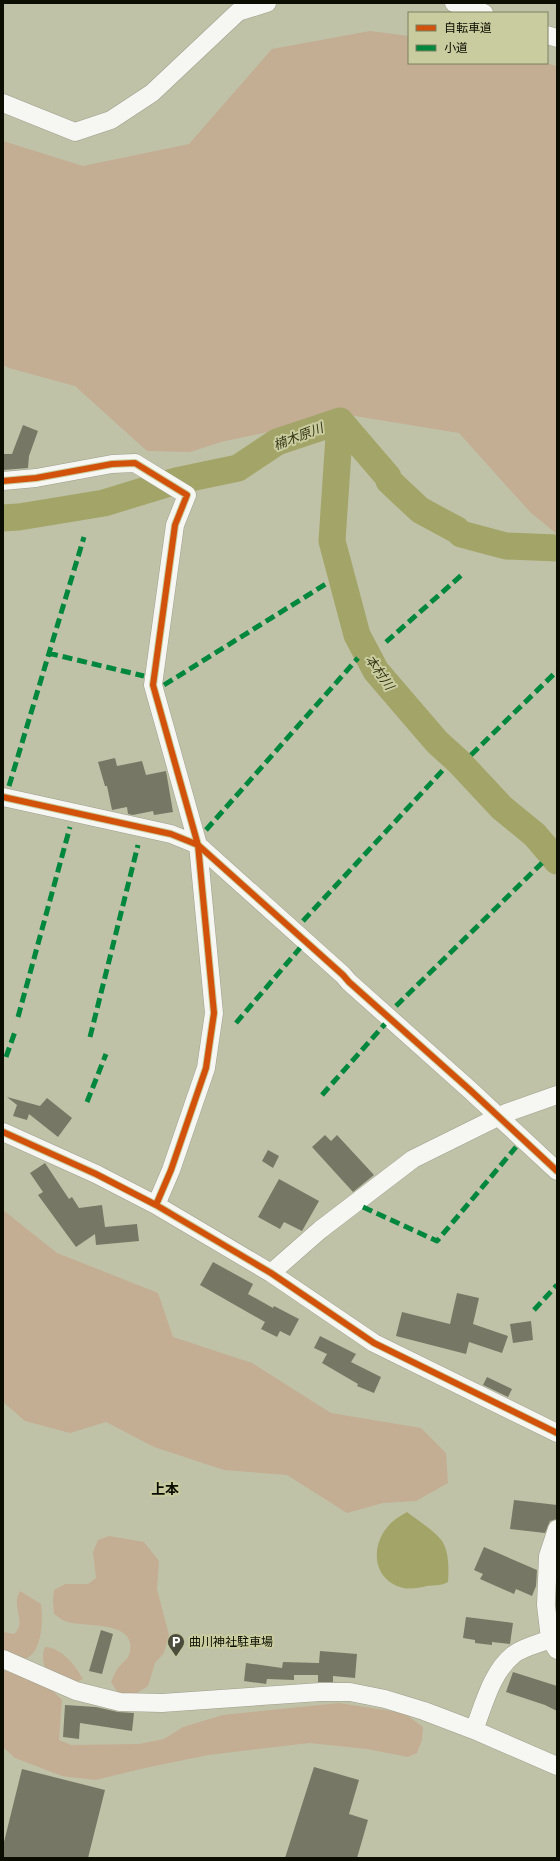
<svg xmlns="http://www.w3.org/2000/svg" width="560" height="1861" viewBox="0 0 560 1861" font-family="'Varela Round','Noto Sans JP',sans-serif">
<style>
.green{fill:#c3ad93}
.water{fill:#a3a568}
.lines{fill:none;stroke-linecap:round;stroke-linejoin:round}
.river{stroke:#a3a568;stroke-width:27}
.building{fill:#767764}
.street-casing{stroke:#9d9e8a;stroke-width:19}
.street{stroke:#f6f6f2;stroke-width:18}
.quiet{stroke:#00873e;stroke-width:5;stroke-dasharray:10 5;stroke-linecap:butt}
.cycleway-casing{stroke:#c9cc9e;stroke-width:8}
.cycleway{stroke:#d2510b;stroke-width:6}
.labels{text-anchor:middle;stroke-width:4;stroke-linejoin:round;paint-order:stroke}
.poi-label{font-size:12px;fill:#0c0d01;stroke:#c9cc9e;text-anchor:start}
.water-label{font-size:13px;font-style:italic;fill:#343614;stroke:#c9cc9e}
.quarter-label{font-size:14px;font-weight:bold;fill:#0c0d01;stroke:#c9cc9e}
</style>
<rect width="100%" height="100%" fill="#c0c2a8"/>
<!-- green -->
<path class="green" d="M370,31L409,36V63H545L557,66V534L530,512L459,433L349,415L221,442L190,452L147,451L75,386L9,368L3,365V141L83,166L189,144L272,49Z
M3,1210L57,1253L158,1293L173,1337L252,1363L331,1413L421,1428L446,1453L448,1483L416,1501L383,1503L347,1513L287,1475L224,1470L154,1447L106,1422L70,1433L25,1421L3,1402Z
M109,1536L144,1542L159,1561L157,1589L169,1635L164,1653L155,1663L148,1686L135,1694L118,1693L111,1682C113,1678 115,1672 118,1668C123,1662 129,1659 130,1651C136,1619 80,1628 65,1621C61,1620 58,1616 54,1614L53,1601L54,1590L65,1584H88L96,1578L93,1552L98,1540Z
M20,1591L41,1604C43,1619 43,1652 25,1659C18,1661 10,1658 3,1657V1632L14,1634C28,1622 10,1607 20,1591Z
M45,1647C62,1648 75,1665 83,1679C63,1690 35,1672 45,1647Z
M3,1670L48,1686L62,1700L59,1740L71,1745L139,1744L164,1739L183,1727L223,1715L339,1703L404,1713L423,1727L422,1740L417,1753L408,1757L367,1749L309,1743L208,1755L145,1768L95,1780L62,1776L15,1758L3,1747Z"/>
<!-- water -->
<path class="water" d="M407,1512C417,1520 435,1531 442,1541C449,1551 449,1570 448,1582C441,1586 435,1585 427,1586C418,1588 409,1590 400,1587C370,1577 371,1541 392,1522C396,1518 402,1515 407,1512Z"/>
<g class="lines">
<!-- river -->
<path class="river" d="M340,421L332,541L357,635L376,671L437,742L459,762L502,808L535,835L557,861
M340,421L388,477L389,481L420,510L457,530L461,534L506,546L557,548
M3,518L19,517L104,503L176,481L238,468L277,442L340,421"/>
</g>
<!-- building -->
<path class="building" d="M23,425L38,431L29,456L28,468L3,470V454H12Z
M115,758L117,766L142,761L146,775L166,771L173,812L154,815L153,811L133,815L128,814L127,807L112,810L107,786H105L98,762Z
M7,1097L40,1106L47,1098L72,1118L58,1137L29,1114L27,1120L13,1116L17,1105Z
M325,1135L331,1141L337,1135L374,1175L353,1192L312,1147Z
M268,1150L279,1156L273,1168L262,1161Z
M45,1163L69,1199L72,1197L79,1208L102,1205L105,1227L137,1224L139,1241L96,1245L95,1234L76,1247L38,1195L43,1192L30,1173Z
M279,1179L319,1201L302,1231L284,1222L280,1229L258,1217Z
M213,1262L253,1284L248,1294L273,1308L274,1306L299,1319L290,1336L280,1331L277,1337L261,1329L265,1322L200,1285Z
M457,1293L479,1298L473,1324L508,1336L502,1353L469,1342L466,1354L396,1336L402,1312L450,1324Z
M531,1321L533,1340L513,1343L510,1324Z
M320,1336L356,1354L351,1362L381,1377L374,1393L357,1386L358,1384L322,1363L327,1354L314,1348Z
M487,1377L512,1389L508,1397L483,1385Z
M514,1500L557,1505V1519L550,1521L545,1533L510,1529Z
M484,1547L537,1570L536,1586L532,1596L516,1589L514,1594L480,1579L483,1574L474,1570Z
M466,1617L513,1623L510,1644L492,1642V1645L475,1643V1640L463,1638Z
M101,1630L113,1634L102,1674L89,1671Z
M320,1651L357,1654L355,1678L333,1676V1682H318V1675H294V1680L267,1679L266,1684L244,1681L246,1663L282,1668L283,1662L319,1663Z
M513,1672L557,1686V1711L545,1705L506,1692Z
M65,1705L96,1707L118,1712L134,1713L132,1731L80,1723L79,1739L63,1737Z
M314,1767L359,1780L349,1814L368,1820L357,1858H285Z
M22,1769L105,1790L88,1858H3V1846Z"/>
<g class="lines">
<defs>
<path id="street" d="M454,3L484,13
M547,35L557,38
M3,103L75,132L111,120L152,93L238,12L267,3
M3,481L36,478L112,464L135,463L187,495L175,525L153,685L198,845L214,1013L206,1068L171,1170L156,1205
M3,797L171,834L198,845L343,975L349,982L470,1090L557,1171
M3,1132L96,1174L156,1205L271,1273L374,1343L557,1433
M271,1273L320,1230L413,1159L506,1113L557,1095
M557,1529L548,1556L546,1605L550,1639L557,1650
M3,1659L76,1691L120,1702L162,1703L320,1692H350L385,1699L424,1711L474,1730L557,1766
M474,1730C484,1705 491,1673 513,1655C522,1647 539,1644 550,1639"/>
</defs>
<!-- street casing -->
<use href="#street" class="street-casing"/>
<!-- street -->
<use href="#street" class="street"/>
<!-- quiet -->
<path class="quiet" d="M386,642L464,573
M48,653L144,676
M164,685L329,582
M471,755L557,671
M9,786L84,537
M206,830L358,658
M303,921L443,770
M396,1006L542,863
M18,1017L70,827
M236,1023L300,948
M90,1037L138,845
M6,1057L16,1029
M322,1095L385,1024
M87,1102L106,1054
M363,1207L437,1241L516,1147
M534,1310L557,1285"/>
<defs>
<path id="cycleway" d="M3,481L36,478L112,464L135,463L187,495L175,525L153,685L198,845L214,1013L206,1068L171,1170L156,1205
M3,797L171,834L198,845L343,975L349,982L470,1090L557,1171
M3,1132L96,1174L156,1205L271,1273L374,1343L557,1433"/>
</defs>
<!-- cycleway casing -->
<use href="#cycleway" class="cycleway-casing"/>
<!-- cycleway -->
<use href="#cycleway" class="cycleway"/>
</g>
<!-- icons -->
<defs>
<symbol id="parking-pin" viewBox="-11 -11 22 30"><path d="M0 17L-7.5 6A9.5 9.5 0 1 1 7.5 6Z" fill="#4b4c3b" stroke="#c9cc9e"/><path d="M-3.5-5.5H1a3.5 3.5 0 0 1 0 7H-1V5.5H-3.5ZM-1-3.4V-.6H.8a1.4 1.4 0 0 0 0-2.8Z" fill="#fff"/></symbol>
</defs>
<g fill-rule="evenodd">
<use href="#parking-pin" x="166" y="1632" width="20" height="27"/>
</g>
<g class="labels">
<!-- poi labels -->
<g class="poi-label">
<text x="189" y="1646">曲川神社駐車場</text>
</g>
<!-- water labels -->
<g class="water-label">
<text transform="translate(298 436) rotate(-21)" y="5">楠木原川</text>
<text transform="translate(380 672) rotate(55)" y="5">本村川</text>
</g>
<!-- quarter labels -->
<g class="quarter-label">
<text x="165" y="1494">上本</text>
</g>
</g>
<!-- border -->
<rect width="560" height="1861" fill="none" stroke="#0c0d01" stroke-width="8"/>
<!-- legend -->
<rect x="408" y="12" width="140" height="52" fill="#c9cc9e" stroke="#7d805f"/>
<rect x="416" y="25" width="20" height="6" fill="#d2510b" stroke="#7d805f"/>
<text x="444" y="32" font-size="12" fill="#0c0d01">自転車道</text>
<rect x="416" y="45" width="20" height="6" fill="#00873e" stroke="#7d805f"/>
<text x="444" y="52" font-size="12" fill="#0c0d01">小道</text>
</svg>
